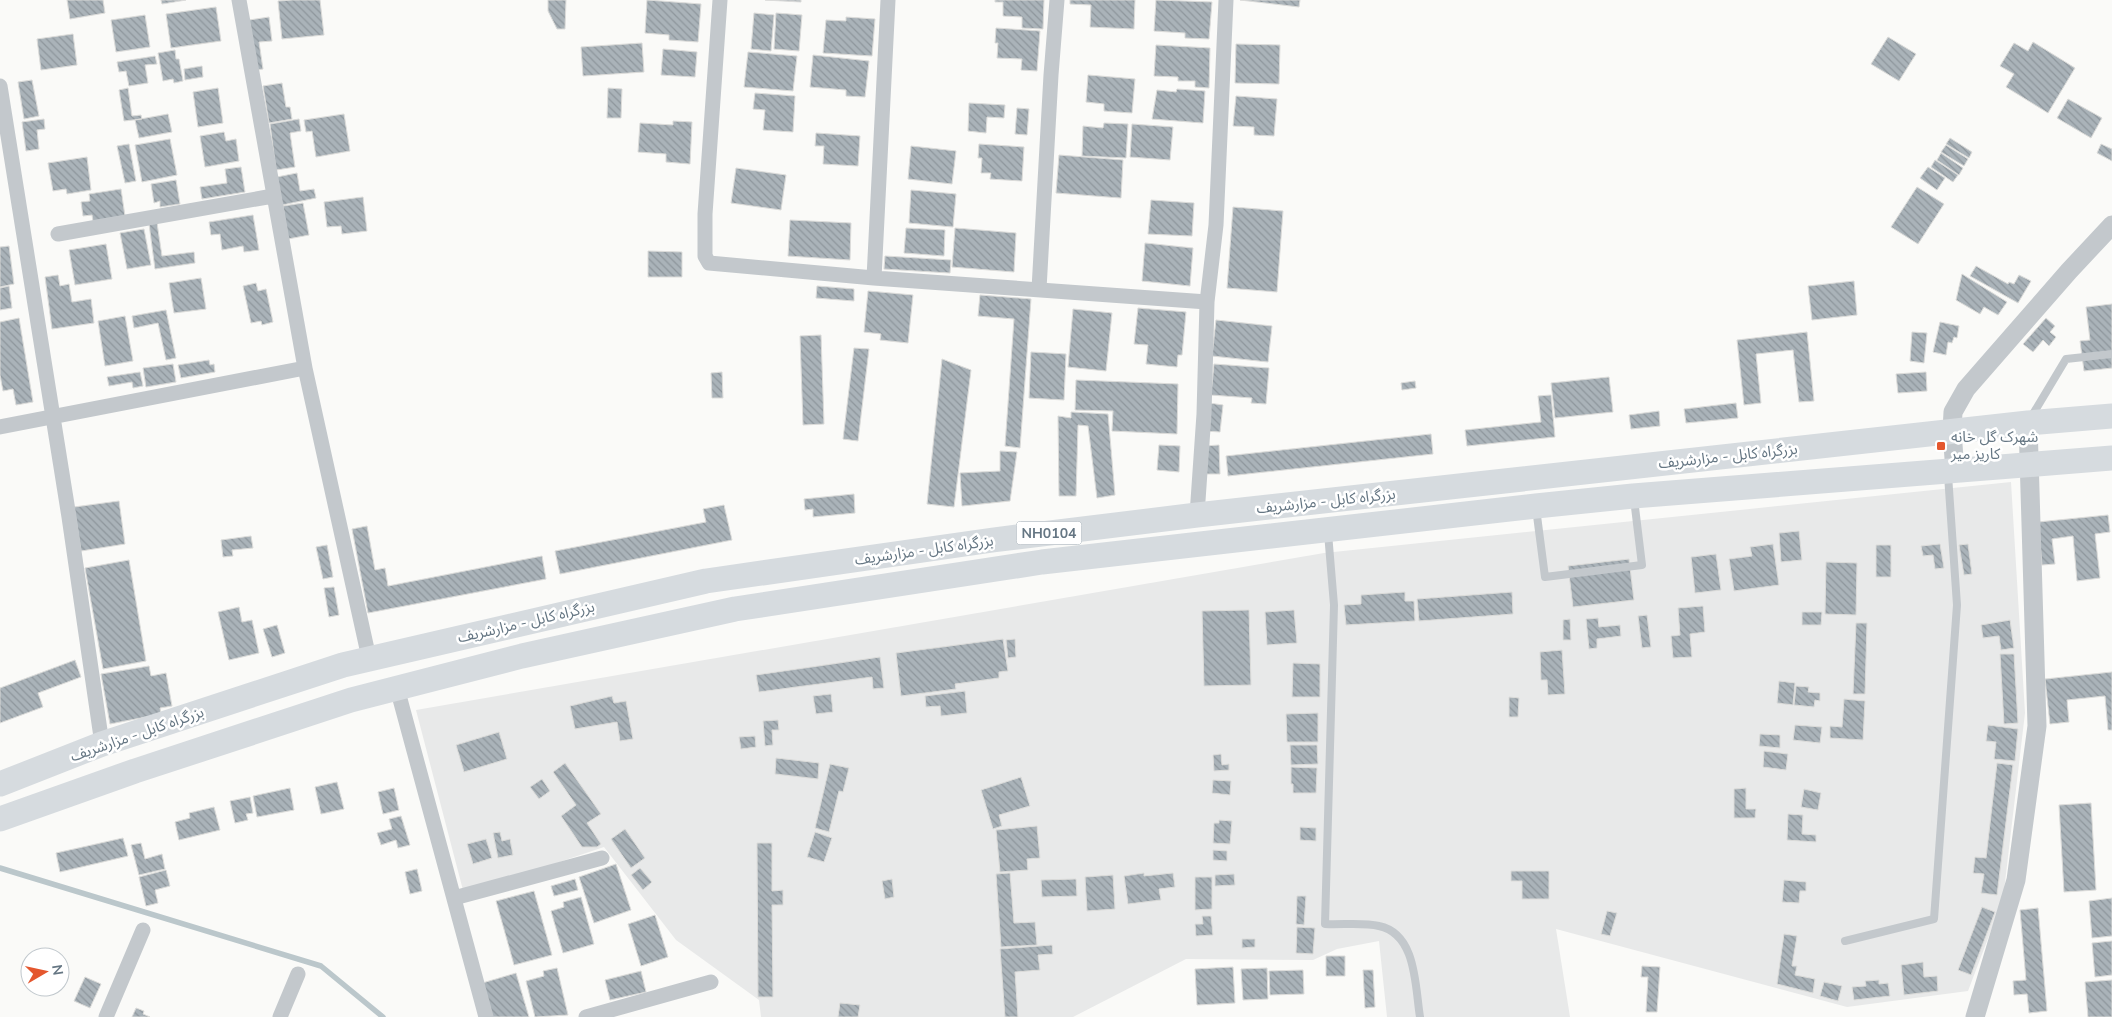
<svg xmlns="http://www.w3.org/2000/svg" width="2112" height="1017" viewBox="0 0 2112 1017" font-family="'Nunito Sans','Noto Sans Arabic',sans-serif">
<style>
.built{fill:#e8e9e9}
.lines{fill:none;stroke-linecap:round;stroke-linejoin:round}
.stream{stroke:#bbc7cb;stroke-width:5.5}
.building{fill:url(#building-back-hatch);stroke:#dcdcda}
.service{stroke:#c3c8cc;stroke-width:8}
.minor{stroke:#c3c8cc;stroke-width:15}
.tertiary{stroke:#c3c8cc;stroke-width:19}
.trunk{stroke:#d6dbdf;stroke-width:25}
.poi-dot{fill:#e4572e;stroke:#fff;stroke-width:2}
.labels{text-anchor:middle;stroke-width:5;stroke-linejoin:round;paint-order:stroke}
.shield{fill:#fff;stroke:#939fa8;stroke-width:1}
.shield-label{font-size:14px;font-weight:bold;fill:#657683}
.poi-label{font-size:15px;fill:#657683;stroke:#fff;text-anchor:start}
.street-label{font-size:15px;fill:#657683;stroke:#fff}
</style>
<defs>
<pattern id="building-back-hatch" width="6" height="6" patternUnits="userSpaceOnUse" patternTransform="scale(1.25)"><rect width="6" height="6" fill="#aab3b9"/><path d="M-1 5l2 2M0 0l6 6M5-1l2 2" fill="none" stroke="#8e969c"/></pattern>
</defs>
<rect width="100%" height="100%" fill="#fafaf8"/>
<!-- built -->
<path class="built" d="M2011,482L2025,713L2003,899L1968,991L1847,1007L1556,929L1570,1017H1387L1379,941L1337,949L1313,960L1186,959L1073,1017H761L759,1000L676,940L604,847L464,894L416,710L1324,553Z"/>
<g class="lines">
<!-- stream -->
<path class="stream" d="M0,868L321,966L383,1017"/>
</g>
<!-- building -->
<path class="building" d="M67,0H103L105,13L70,19Z
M161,0H186L162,4Z
M292,0H320L324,35L282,39L278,1Z
M548,0H566L565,29H557L548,11Z
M647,0L701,4L698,42L669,40V35L645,33Z
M765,0H801V2Z
M995,0H1044L1043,29L1022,28V17L1003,16V2H995Z
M1070,0H1135L1134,29L1090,27L1091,5L1070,4Z
M1156,0L1212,2L1209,39L1185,38V33L1154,31Z
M1240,0H1300L1299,7Z
M216,7L221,41L171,48L166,14Z
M754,13L774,15L771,51L751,49Z
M776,13L802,15L799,51L774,49Z
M145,15L150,47L116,52L111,20Z
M269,17L272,41L259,42L263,69L257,70L249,20Z
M846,17L875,19L872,56L823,53L826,20L846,21Z
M996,28L1040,31L1037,71L1021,70L1022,59L997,58L998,43H995Z
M73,34L77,65L41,70L37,39Z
M1888,37L1916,54L1899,81L1871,64Z
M2033,42L2075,68L2048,113L2006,87L2014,74L2000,66L2014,43L2028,51Z
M642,43L644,72L583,76L581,47Z
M1236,44L1280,45L1279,84L1235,83Z
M1156,45L1210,48L1209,88L1195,87V81H1178V77L1154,76Z
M663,49L697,52L695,77L661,75Z
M175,50L176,59H179L183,81L174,83L173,79L163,81L158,53Z
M748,52L797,56L793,91L744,87Z
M813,55L869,61L865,97L846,96V90L810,87Z
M155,56L157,64L145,65L148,83L129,86L126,71L119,72L117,62Z
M202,66L203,77L185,80L184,69Z
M1088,75L1135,79L1132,113L1104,111V104L1086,102Z
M32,80L39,116L24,119L18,82Z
M282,83L286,107H290L292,119L269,123L263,86Z
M128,88L132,116L141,115L142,119L124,121L119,90Z
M218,88L223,123L198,127L193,92Z
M608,88L622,89L621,118H607Z
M1177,89L1205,91L1203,123L1152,119L1157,90L1176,92Z
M755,93L795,96L793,132L763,130L765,110L753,109Z
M1236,96L1277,99L1274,136L1254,135V127L1233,126Z
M2068,99L2102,118L2091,138L2057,118Z
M969,103L1005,105L1004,118L987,117L986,133L968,131Z
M1017,108L1029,109L1027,135L1015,134Z
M168,114L172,132L139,138L135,120Z
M344,114L350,151L316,157L312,131L306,132L304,120Z
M44,119L45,129L37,130L39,149L26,151L22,122Z
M299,119L301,131L290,133L295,167L276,170L270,124Z
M673,121L692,122L690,164L666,162V154L638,152L640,123L673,125Z
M1104,123L1128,124L1126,158L1082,156L1083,126L1103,128Z
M1132,124L1173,127L1170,160L1130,157Z
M224,132L226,141L236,139L239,161L205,167L200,136Z
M816,133L860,136L858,166L823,164L824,146H815Z
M1950,138L1972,152L1969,158L1946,144Z
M170,139L177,175L142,182L135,145Z
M129,144L136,181L125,183L117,146Z
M979,144L1024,147L1022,181L990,179L991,173H981L982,158H978Z
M2101,144L2112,149V161L2097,153Z
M1946,145L1968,159L1964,166L1941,152Z
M911,146L956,151L952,184L908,179Z
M1941,153L1963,168L1959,175L1937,160Z
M1059,155L1123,160L1121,198L1056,193Z
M87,157L91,190L67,194L66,189L53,191L48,163Z
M1935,160L1958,175L1953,182L1931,167Z
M241,167L245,192L202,199L200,187L227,183L225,169Z
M1928,167L1945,178L1937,190L1920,178Z
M736,168L786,175L781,210L731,203Z
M297,173L300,191L314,189L316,198L282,205L277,177Z
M176,180L180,204L160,207V201L154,203L151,184Z
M1917,187L1944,204L1918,244L1891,227Z
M121,189L125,216L93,221L92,215L83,216L81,202L90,201L89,194Z
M911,190L956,194L953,227L909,223Z
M363,197L367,231L342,234L341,226L327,227L324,202Z
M1151,200L1194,203L1192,236L1148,234Z
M303,203L309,235L288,239L283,206Z
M1233,207L1283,211L1277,292L1227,288Z
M253,215L259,250L244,252L243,246L222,250L220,234L211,235L209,222Z
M790,220L851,223L850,260L788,256Z
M157,223L162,256L194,252L195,263L155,269L149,224Z
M906,228L945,230L944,256L904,253Z
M955,228L1016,233L1014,272L952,267Z
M144,229L151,265L127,269L120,233Z
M1145,243L1193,248L1190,286L1142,281Z
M106,244L112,279L75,285L69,250Z
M9,246L14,284L0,287V247Z
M648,251L682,252V277H648Z
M885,256L951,260L950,273L884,269Z
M1976,266L2008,284L2009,282L2014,284L2019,275L2031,281L2018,303L1970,276Z
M1962,274L2007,302L1998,315L1984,307L1980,314L1956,300Z
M58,275L60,286L69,284L72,302L91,299L94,323L52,329L45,277Z
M201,278L206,309L174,313L169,283Z
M1854,281L1857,315L1812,320L1808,286Z
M256,283L258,291L266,289L273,322L262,325L261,321L251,323L243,286Z
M9,286L12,308L0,310V288Z
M817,286L854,289V301L816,298Z
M868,291L913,295L908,343L880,340L881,334L864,332Z
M980,295L1031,299L1020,448L1005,446L1014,319L978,316Z
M2112,304V368L2084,371L2080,341L2090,340L2086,307Z
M1138,308L1186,312L1182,355H1178L1177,367L1146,364L1148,345L1134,344Z
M1073,309L1112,313L1106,371L1068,367Z
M166,310L176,358L166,360L158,323L134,328L132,316Z
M125,316L133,361L105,366L98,321Z
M19,318L33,402L16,405L13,389L3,391L0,375V322Z
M2046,318L2055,326L2050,332L2056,337L2049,346L2043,340L2033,352L2023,344Z
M1216,320L1272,326L1268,362L1212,356Z
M1940,322L1959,326L1957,338L1954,337L1952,343L1948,342L1946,355L1933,352Z
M1807,332L1814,401L1799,402L1793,350L1756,354L1761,403L1744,405L1737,340Z
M1912,332L1927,333L1924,363L1910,361Z
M821,335L824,424L803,425L800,336Z
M854,348L869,349L858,441L843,439Z
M1031,352L1066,354L1064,400L1029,398Z
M942,359L971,370L954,507L927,504Z
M209,360L210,365L214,364L215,372L181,378L178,365Z
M173,364L176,382L146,387L143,368Z
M1214,364L1269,368L1266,404L1251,403L1252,398L1211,395Z
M140,372L143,386L133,388L132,382L109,386L107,377Z
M722,372L723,398H712L711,373Z
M1926,372L1927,391L1898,393L1896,374Z
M1609,377L1613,412L1555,418L1551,383Z
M1076,380L1178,384L1177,434L1112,431L1113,411L1075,410Z
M1415,381L1416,388L1402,390L1401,383Z
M1551,395L1555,437L1467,446L1465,430L1541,422L1538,396Z
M1209,403L1223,405L1220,432L1206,431Z
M1736,403L1738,418L1686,423L1684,409Z
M1659,411L1660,426L1631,429L1629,415Z
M1071,412L1108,414L1115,495L1097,498L1088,426L1078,425L1076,496H1059L1058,416L1071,418Z
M1431,434L1433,454L1228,476L1226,456Z
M1159,445L1180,446L1179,472L1157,470Z
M1219,445L1220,474H1205V446Z
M1000,451L1017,452L1010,501L962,506L960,473L1000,471Z
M854,494L855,513L813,517V509L805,510L804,499Z
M119,501L125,544L81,551L74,507Z
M724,505L732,540L560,574L555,551L706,522L703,509Z
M2108,515L2110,532L2095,534L2100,578L2077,581L2073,536L2052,539L2055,564L2042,565L2038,522Z
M367,526L375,570L385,568L388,586L542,556L546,579L368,613L352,529Z
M1799,531L1802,560L1781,562L1779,533Z
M251,536L253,548L232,550L233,556L223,557L221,540Z
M1773,544L1779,585L1734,591L1729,559L1752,556L1750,547Z
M1940,544L1944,568L1935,569L1933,555L1923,556L1921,546Z
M1968,544L1972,574L1964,575L1959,545Z
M327,545L333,577L323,579L316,547Z
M1876,545H1891V577H1876Z
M1716,554L1721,590L1695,593L1691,557Z
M1629,559L1634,600L1573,607L1568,566Z
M129,560L146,661L103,669L85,568Z
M1826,562L1857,563L1856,615L1825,614Z
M334,587L339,615L329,617L324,588Z
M1405,592V601H1414L1415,621L1346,625L1344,605L1361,604V595Z
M1512,592L1513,614L1419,621L1417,599Z
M1703,606L1705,632L1690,634L1692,657L1673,658L1671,636L1680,635L1678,608Z
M239,607L242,622L252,620L259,653L229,660L218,612Z
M1249,610L1251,685L1204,686L1202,611Z
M1294,610L1297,643L1267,645L1265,612Z
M1802,612H1822L1821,625H1802Z
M1647,615L1651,647L1642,648L1638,616Z
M1598,618L1599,627L1620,625L1621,636L1597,639V648L1589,649L1586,619Z
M1570,619L1571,640H1563V620Z
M2010,620L2014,648L2001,650L1999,636L1983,638L1981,625Z
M1856,623H1867L1865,694H1853Z
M277,625L285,653L272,657L263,629Z
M1003,639L1008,671L999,672V678L955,684L956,689L901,696L896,653Z
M1015,639L1016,657L1008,658L1006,640Z
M1562,650L1565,694L1548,695L1547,680H1541L1540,652Z
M2000,654H2014L2018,723L2004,724Z
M880,657L884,688L873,689L872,677L759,692L756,675Z
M75,660L81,677L38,693L43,707L0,723V688Z
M1293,663L1320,664V697H1292Z
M149,666L151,676L166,673L172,706L160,708L161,714L110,724L101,674Z
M2112,672V730H2108L2105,696L2067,700L2069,722L2050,724L2045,679Z
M1779,681L1795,683L1793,705L1777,703Z
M1796,686L1809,687L1808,692L1820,693V701L1815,700L1814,707L1794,705Z
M965,691L967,713L941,716L940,706L926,707L925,696Z
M831,694L833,712L816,714L813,696Z
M612,696L614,703L626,701L633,739L620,741L617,722L575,729L570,706Z
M1509,697L1519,698L1518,717H1509Z
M1844,699L1865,701L1863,740L1830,738V726L1842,727Z
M1318,713V742H1287L1286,714Z
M778,720L779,730H772L773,745L765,746L763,721Z
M1795,725L1822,727L1820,743L1793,740Z
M1988,725L2018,729L2015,761L1994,759L1996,742L1986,741Z
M499,732L507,759L464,772L456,745Z
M1760,734L1780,735V748L1759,746Z
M755,736L756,747L741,749L739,737Z
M1290,745H1317L1318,764L1291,765Z
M1764,751L1788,754L1786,770L1763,767Z
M1221,754L1222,765L1229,764V770L1214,771L1213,755Z
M776,758L819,763L818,779L775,774Z
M565,763L601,814L587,823L601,844L597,847H582L561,816L576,805L553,772Z
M1997,763L2013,765L1997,895L1981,893L1984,874L1973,873L1975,857L1986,858Z
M830,764L849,768L843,792L839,791L829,832L815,828Z
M1291,767L1317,768L1316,793H1293V784H1291Z
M1021,777L1030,806L999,815L1002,826L993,829L981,790Z
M542,779L550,791L539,799L530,787Z
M1213,780L1231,781L1230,795L1212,793Z
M337,782L344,809L321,814L315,787Z
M290,788L294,810L257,817L253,796Z
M394,788L399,810L383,814L378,792Z
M1746,788V809H1756L1755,818H1734V789Z
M1804,789L1821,793L1818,810L1801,807Z
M250,797L253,813L246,814L248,820L235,823L230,801Z
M2091,803L2096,890L2064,892L2059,805Z
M214,807L220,830L179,840L175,822L190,818L189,813Z
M1788,814L1803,815L1802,834L1816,835V842L1787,840Z
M401,816L410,845L398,848L396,840L381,845L377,833L392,829L389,819Z
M1219,820L1232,821L1230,844L1213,843L1214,823H1219Z
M1037,826L1040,858L1027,859L1028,870L1000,872L996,830Z
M1300,827L1316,828V841L1300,840Z
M625,829L645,858L631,868L611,839Z
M500,832L502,841L510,839L513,855L498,858L493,833Z
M815,832L832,838L824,862L807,857Z
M123,838L128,856L60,872L56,853Z
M486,839L492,858L473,864L467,844Z
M141,843L145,859L162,854L165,869L139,875L131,845Z
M757,843H772V891L783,890V905H772L773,997H758Z
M1213,850L1227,851V861L1213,860Z
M616,864L631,910L594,923L579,877Z
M640,868L652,882L643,890L631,875Z
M417,869L422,891L410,894L405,872Z
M166,870L170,886L155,890L158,903L146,906L139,877Z
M1511,871H1549V899H1522V881H1511Z
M1010,873L1014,923L1035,922L1037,945L1001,947L996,874Z
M1144,873V876L1173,873L1175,887L1159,889L1161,900L1128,904L1124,876Z
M1234,874L1235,885L1215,886V875Z
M1113,875L1115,909L1087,911L1085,877Z
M1195,877H1212V909L1195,910Z
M575,879L578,890L554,896L551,886Z
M892,879L894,897L885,899L882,881Z
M1076,879L1077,896L1042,897L1041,880Z
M1784,880L1806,882V891H1800L1799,903L1782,902Z
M534,891L552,955L514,965L496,901Z
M1297,896H1306L1304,925L1296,924Z
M581,897L594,944L563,953L551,911L564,907L563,902Z
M2112,898V936L2092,938L2089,901Z
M1982,907L1995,912L1971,975L1958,970Z
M2038,908L2047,1011L2029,1013L2027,994L2014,995L2013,981L2026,980L2020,910Z
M1607,911L1617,913L1610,936L1601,934Z
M655,915L668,957L641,966L628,924Z
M1202,916H1211L1213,935L1196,936L1195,924H1203Z
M1297,927L1315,928L1313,954L1296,953Z
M1784,934L1797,936L1792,966H1797L1795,975L1815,979L1813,993L1777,984Z
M1242,939H1255V947L1242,948Z
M2112,941V975L2095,977L2092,943Z
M1052,945L1053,954L1038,955L1040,970L1015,972L1018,1017H1005L1000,949Z
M1326,956H1345V976H1326Z
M1923,962L1924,977L1937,976L1938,991L1904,995L1901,965Z
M1642,966L1660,967L1657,1012H1646L1648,977H1641Z
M1233,967L1235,1003L1197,1005L1195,969Z
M557,968L568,1015L535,1017L526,981L544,976L543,971Z
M1267,968L1268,999L1243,1000L1241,969Z
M1303,970L1304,994L1270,995L1269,971Z
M1363,970H1373L1375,1007L1365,1008Z
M641,971L646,992L610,1000L605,980Z
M516,973L529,1017H489L479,984Z
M85,977L101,984L90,1008L74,1001Z
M1879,980V984L1888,983L1890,996L1854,1000L1852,987L1866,986L1865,981Z
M2112,980V1017H2088L2085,982Z
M1824,982L1842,986L1838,1001L1820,996Z
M840,1003L860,1005L858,1017H838Z
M136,1008L144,1011L143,1014L150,1017H132Z"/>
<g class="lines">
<!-- service -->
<path class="service" d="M2030,419L2066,359L2112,354
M1536,508L1545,577L1642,565L1634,499
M1328,533L1334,605L1325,924C1342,925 1363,922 1379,926C1417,934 1415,987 1420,1017
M1845,941L1934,919L1957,605L1948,475"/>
<!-- minor -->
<path class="minor" d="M239,0L305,368L369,658
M720,0L705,214V256L709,263L874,278L1207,302
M0,86L69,517L102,744
M58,234L273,196
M874,278L888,0
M1039,289L1051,75L1057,0
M0,427L305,368
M1197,515L1204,414L1207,302L1216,225L1226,0
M397,688L486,1017
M454,898L602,858
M106,1017L143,930
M280,1017L298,974
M586,1017L711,982"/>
<!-- tertiary -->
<path class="tertiary" d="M1955,472L1952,431L1953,412L1966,389L2069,271L2112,225
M1975,1017L2016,880L2037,726L2028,423"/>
<!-- trunk -->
<path class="trunk" d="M0,784L102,744L343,665L706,581L993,540L1197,515L2028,423L2112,416
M0,819L135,771L351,700L522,656L735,609L1042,562L1536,506L1633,496L2112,458"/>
</g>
<!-- markers -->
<rect class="poi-dot" x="1936" y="441" width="10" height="10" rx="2.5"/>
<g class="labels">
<!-- shield labels -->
<rect class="shield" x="1016.5" y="521.5" width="65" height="23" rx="4"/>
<g class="shield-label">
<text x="1049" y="538">NH0104</text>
</g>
<!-- poi labels -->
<g class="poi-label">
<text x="1951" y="442">شهرک گل خانه<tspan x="1951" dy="17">کاریز میر</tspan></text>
</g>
<!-- street labels -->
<g class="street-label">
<text transform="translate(1728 456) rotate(-6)" y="5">بزرگراه کابل - مزارشریف</text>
<text transform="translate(1326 501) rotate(-6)" y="5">بزرگراه کابل - مزارشریف</text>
<text transform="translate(924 550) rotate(-8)" y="5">بزرگراه کابل - مزارشریف</text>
<text transform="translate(526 622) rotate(-13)" y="5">بزرگراه کابل - مزارشریف</text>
<text transform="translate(137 734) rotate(-19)" y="5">بزرگراه کابل - مزارشریف</text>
</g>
</g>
<!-- north arrow -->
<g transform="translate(45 972) rotate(81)"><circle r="24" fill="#ffffff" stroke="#c1c8cd"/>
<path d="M0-4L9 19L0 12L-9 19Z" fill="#e4572e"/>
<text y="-8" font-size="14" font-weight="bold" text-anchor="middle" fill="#657683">N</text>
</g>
</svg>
